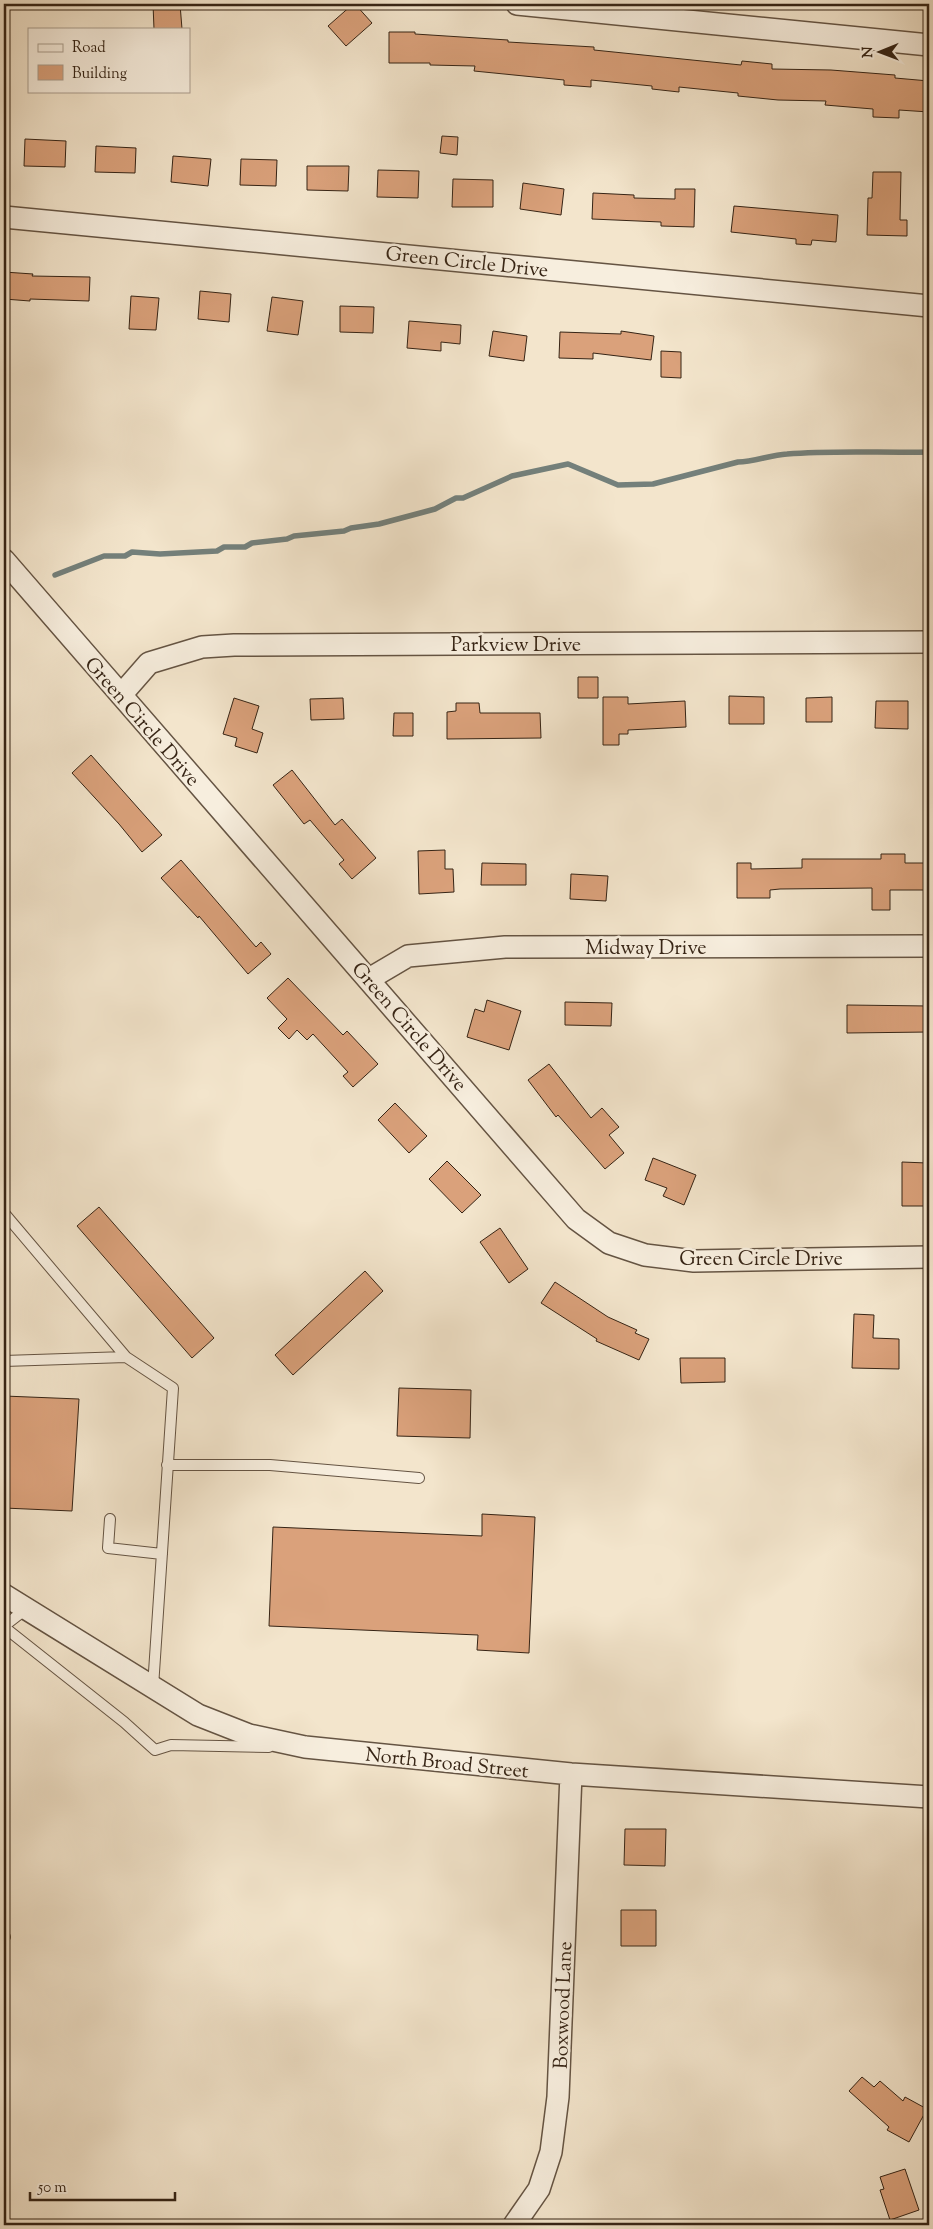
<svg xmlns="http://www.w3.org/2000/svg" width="933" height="2229" viewBox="0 0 933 2229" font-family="'Sorts Mill Goudy',serif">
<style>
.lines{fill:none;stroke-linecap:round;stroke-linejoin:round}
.stream{stroke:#74807b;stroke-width:5.5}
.building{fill:#daa17b;stroke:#362415}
.lane-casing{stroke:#655443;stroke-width:12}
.street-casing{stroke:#655443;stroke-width:24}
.lane{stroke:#f7eede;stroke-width:10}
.street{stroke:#f7eede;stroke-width:21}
.labels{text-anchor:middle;stroke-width:5;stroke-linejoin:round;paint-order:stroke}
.street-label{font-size:20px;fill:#362415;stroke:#f7eede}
</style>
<rect width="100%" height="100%" fill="#f3e5cc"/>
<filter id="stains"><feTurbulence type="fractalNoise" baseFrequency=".004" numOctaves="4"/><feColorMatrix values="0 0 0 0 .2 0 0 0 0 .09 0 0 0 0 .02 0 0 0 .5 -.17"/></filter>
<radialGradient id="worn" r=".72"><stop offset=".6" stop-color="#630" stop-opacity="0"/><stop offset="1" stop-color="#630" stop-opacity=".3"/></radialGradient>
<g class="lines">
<!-- stream -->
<path class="stream" d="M55,575L104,556H125L132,552L160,554L217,551L224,547H245L252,543L287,539L294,536L344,531L351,528L379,524L435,509L456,498H463L512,476L568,464L618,485L653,484L738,462C754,462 770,455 787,454C834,450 882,453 929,452"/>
</g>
<!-- building -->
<path class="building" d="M153,4H180L182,29H154Z
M353,4H355L372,23L346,46L328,26Z
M389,32H415V34L508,40V42L594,47V50L741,65L742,61L772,64V69L831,70L895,75V78L929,81V112L899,110V118L873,117V109L825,105L826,101L778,100L738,96V93L679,87V92L652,89V86L591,80V87L564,85V80L474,71L475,66L430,65V63H389Z
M442,136L458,137L457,155L440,153Z
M25,139L66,141L65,167L24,166Z
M96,146L136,148L135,173L95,172Z
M173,156L211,159L208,186L171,182Z
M241,159L277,160L276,186L240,185Z
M307,166H349L348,191L307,190Z
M378,170L419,171L418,198L377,197Z
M873,172H901L900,220H907V236L867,235L868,198H872Z
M453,179L493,180V207H452Z
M523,183L564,189L561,215L520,209Z
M675,189H695L694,227L661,226V222L592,219L593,193L634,195V198L675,199Z
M734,206L838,215L836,242L812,240L811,245L796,244V239L731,232Z
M4,272L33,274L32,276L90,277L89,301L30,299V301L4,299Z
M200,291L231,294L229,322L198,319Z
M131,296L159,298L156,330L129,329Z
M272,297L303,301L298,335L267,331Z
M340,306L374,307L373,333L340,332Z
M409,321L461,325L460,344L441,342V351L407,348Z
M493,331L527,336L524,361L489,356Z
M621,331L654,336L651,360L593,353V359L559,358L560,332L621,334Z
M661,351L681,352V378L661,377Z
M578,677H598V698H578Z
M729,696L764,697V724H729Z
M603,697H628V704L685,701L686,727L628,730V734H619V745H603Z
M832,697V722H806V698Z
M234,698L259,706L252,729L263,733L257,753L235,746L237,738L223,734Z
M343,698L344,719L311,720L310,699Z
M876,701H908V729L875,728Z
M456,703H479L480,713H540L541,738L447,739V712L456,711Z
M394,713H413V736H393Z
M91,755L162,835L142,852L119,824L72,773Z
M292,770L335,825L342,819L376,858L352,879L339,864L344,860L310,820L304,824L273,785Z
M445,850V869H453L454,892L419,894L418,851Z
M881,854H905V863H929L928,890H890V910H872V888L780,889L770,890V898H737V863H751V869L802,868V859H881Z
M181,860L256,947L261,942L271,954L248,974L199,916L198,918L161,878Z
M482,863L526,864V885H481Z
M571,874L608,876L606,901L570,899Z
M288,978L343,1035L347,1031L378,1064L353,1087L343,1076L348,1072L313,1034L307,1040L297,1030L289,1039L278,1028L287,1019L267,998Z
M487,1000L521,1011L509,1050L467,1037L475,1009L484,1012Z
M565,1002L612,1003L611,1026L565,1025Z
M847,1005L929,1006V1032L847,1033Z
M549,1064L591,1118L602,1108L619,1127L609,1135L624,1153L605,1169L558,1115L556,1117L528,1080Z
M395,1103L427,1136L409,1153L378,1120Z
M653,1158L696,1175L684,1205L663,1196L667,1188L645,1180Z
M447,1161L481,1195L462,1213L429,1179Z
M902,1162L927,1163L929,1206H902Z
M99,1207L214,1338L192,1358L77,1226Z
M500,1228L528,1269L509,1283L480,1242Z
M365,1271L383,1291L293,1375L275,1355Z
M555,1282L608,1317L637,1330L635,1333L649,1339L639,1360L596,1341L597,1339L541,1303Z
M854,1314L874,1315L873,1338L899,1339V1369L852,1368Z
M680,1358H725V1382L681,1383Z
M399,1388L471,1390L470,1438L397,1436Z
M4,1396L79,1399L72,1511L4,1508Z
M482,1514L535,1517L529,1653L477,1650L478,1635L269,1626L273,1527L482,1536Z
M625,1829H666L665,1866L624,1865Z
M621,1910H656V1946H621Z
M862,2077L874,2087L880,2081L903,2101L905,2097L927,2109L909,2142L887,2130L889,2127L849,2091Z
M905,2169L919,2210L890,2220L880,2190L884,2189L880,2177Z"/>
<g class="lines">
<defs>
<path id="lane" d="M4,1213L126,1357L173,1388L153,1687
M4,1361L126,1357
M167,1465H270L419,1478
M110,1519L108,1548L162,1554
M4,1626L26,1609
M4,1627L124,1722L155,1750L171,1745L269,1747
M4,1936L5,1937"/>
<path id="street" d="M517,4L929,45
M4,217L929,306
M4,560L576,1219L609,1243L645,1255L694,1261L929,1257
M121,695L149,663L202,647L234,645L929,642
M369,979L408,956L505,947L929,946
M4,1595L198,1715L249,1735L305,1747L571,1774L929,1797
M514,2225L539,2189L551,2152L558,2097L571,1774"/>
</defs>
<!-- lane casing -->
<use href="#lane" class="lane-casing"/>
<!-- street casing -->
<use href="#street" class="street-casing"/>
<!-- lane -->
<use href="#lane" class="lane"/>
<!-- street -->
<use href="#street" class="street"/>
</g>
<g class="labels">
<!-- street labels -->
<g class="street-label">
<text transform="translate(467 261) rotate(6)" y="7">Green Circle Drive</text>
<text x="516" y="651">Parkview Drive</text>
<text transform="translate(143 721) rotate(49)" y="7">Green Circle Drive</text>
<text x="646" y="954">Midway Drive</text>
<text transform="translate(410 1026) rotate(49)" y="7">Green Circle Drive</text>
<text x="761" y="1265">Green Circle Drive</text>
<text transform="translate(447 1762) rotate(6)" y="7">North Broad Street</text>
<text transform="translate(562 2005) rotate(-88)" y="7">Boxwood Lane</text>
</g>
</g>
<!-- margin -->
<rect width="933" height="2229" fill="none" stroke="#f3e5cc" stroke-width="20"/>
<rect x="5" y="5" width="923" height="2219" fill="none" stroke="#362415" stroke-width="2.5"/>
<rect x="10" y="10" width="913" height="2209" fill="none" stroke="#362415"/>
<!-- legend -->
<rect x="28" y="28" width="162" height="65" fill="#f7eede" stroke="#aa9d8e"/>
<rect x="38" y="44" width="25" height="8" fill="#f7eede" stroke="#aa9d8e"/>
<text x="72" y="52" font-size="15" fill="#362415">Road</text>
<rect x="38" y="65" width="25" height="15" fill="#daa17b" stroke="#aa9d8e"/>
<text x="72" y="78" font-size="15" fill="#362415">Building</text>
<!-- north arrow -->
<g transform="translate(880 52) rotate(269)" stroke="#f7eede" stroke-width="4" paint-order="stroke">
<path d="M0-4L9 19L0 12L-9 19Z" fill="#362415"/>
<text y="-8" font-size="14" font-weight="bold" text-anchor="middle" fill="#362415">N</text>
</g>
<!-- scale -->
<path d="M30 2192v8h145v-8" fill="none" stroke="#362415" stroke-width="2.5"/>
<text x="38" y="2192" font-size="15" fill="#362415" stroke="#f7eede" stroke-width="4" paint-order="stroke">50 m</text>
<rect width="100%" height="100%" filter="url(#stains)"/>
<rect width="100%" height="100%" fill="url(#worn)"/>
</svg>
